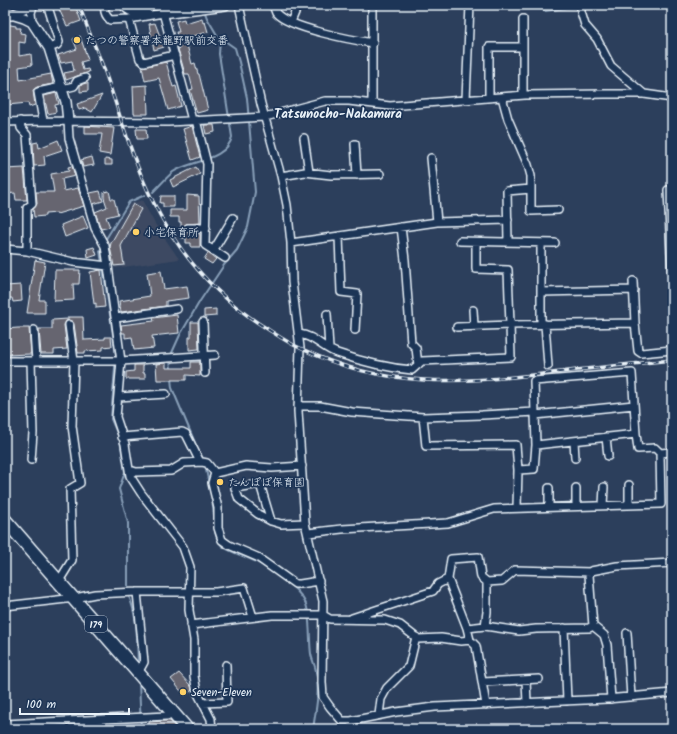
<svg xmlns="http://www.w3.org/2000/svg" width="677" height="734" viewBox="0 0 677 734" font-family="Kalam,'Klee One',sans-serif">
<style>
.built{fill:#3d4a62}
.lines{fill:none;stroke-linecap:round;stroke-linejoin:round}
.stream{stroke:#889fb8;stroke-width:2}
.building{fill:#666570;stroke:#e8f1f8}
.minor-casing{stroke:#e8f1f8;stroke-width:10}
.tertiary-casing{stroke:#e8f1f8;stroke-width:12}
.primary-casing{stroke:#e8f1f8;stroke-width:14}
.trunk-casing{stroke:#e8f1f8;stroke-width:15}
.minor{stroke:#1d3557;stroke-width:7}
.tertiary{stroke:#1d3557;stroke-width:9}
.primary{stroke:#1d3557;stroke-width:11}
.trunk{stroke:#1d3557;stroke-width:12}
.rail-casing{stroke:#e8f1f8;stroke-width:3.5}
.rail{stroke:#1d3557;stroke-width:2;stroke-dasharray:6;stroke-linecap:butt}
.poi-dot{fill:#ffd166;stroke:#1d3557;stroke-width:1.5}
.labels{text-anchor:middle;stroke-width:3.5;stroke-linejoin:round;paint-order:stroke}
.shield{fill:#1d3557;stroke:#abb9c8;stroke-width:1}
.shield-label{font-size:10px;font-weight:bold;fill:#e8f1f8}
.poi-label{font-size:11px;fill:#e8f1f8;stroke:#1d3557;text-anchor:start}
.quarter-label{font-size:13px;font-weight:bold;fill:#e8f1f8;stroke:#1d3557}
</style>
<rect width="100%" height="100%" fill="#2c3f5c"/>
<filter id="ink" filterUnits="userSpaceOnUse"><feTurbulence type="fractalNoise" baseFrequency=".025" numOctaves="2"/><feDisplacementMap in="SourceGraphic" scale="8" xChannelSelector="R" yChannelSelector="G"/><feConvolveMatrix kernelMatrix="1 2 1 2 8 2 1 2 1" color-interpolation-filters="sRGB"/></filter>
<g filter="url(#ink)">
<!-- built -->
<path class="built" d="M142,200L155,224L179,259L116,268L111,265L107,240L130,204Z"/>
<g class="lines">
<!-- stream -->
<path class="stream" d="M537,5L545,11L587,5
M647,5L662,7L672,11
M153,192C159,186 166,178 173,172C190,161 227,160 232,137L219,54L220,40
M104,242L129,202L145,195
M102,263L100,251L102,246
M103,268L116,355L111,419L120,440L125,472L119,489L128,523V590
M171,355L180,335L200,301L224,265L237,250L248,227L255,192L247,98L239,62L235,48L225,41L220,40L207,18L204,10
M170,360L171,369
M171,378L172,388L198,450L204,460
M205,465L209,484
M212,498L215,525
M215,530C215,535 218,542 222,546C230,552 241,555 250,559C267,566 297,586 305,602C311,613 309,641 311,654C312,660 315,665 316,671C320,691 316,709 313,729
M128,594C138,616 137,641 138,665
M139,681L141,729"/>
</g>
<!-- building -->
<path class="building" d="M57,5H75L81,21L67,26Z
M202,18L203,23L205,22L208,32L189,37L190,40L186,41L192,64L195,63L198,74H199L208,110L197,113L190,90L193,89L189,74H185L178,49L180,48L176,32H179L176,21L184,19L185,23Z
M155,23L164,47L154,50L149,24Z
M5,24L16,26V28H21L20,33L26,34L25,43L19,42V56L31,54L32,65L19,67L20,80L51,74L53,84L37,87L33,90L35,105L29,107L28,103L7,105L5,96V82H7L5,61Z
M80,36L88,60L81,62L83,70L88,69L89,72L66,80L64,73L74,71L72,61L61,63L58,55L77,49L73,39Z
M166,62L173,87L176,86L181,106L168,110L159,78L145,81L142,67Z
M86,83H88V91L80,92V85Z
M147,85L148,114H134L133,86Z
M56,93L59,104L55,105L56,112L48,114L44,96Z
M102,95L92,112L85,108L79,110L77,104Z
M204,125H214L215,132L206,134Z
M85,126L114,128L110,155L99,153L102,134H85Z
M192,126L200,157L192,160L183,129Z
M136,129H146L147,139H137Z
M58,140L62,150L44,156L45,165L34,166L33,143L38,142L39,148Z
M92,157L94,165L83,167L81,160Z
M105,159L112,160V165H105Z
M72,166L75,176L62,179L64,191L78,188L84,206L57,214V213L45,214V216L34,217L33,209L37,204L36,192H54L51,174L69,171L68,167Z
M196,167L200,174L173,187L170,180Z
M24,168L27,200H16L15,193L5,194V169Z
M100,191L103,201L93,204L90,193Z
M109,191L111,199H114L118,214L106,217L110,227L101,229L95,212L107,207L104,198V192Z
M187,195L199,196L200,223L186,224L183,228L186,232L200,234V247H191V243H186V238H181V222H179V217H170V210H187Z
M161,196H174V207H163V203H160Z
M133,204L141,209L121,246L124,265L114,266L110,247L111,243Z
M83,216L88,228L65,237L61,225Z
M94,247L97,255L88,258L87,249Z
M208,253L216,259L212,264L204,259Z
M35,260L45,262L39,300H45V313H27Z
M55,270H80L79,284H73L74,300L54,301Z
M101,270L105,307L96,308V303L94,304L90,272Z
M161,271L164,289L187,286L189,298L166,301V306L121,312L119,301L150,296L147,273Z
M21,285L22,301L13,302L12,298H5V286Z
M216,309V316L204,317V310Z
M177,315L179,333L152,336L154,348L134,350L132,337L125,338V333H122L121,325L154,321L153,318Z
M68,317H83L84,340L105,339V337H111L112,346L103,347V350L85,351V353H78L74,324L73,322L69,320L66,321L64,325L67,349L54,350V354H41L39,329H52V320L68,319Z
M191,322H198L199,349L189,350V337H191Z
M18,328H29L31,354L5,355V329Z
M191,362H200V376L186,375V380H157L156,364L166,363V368H191Z
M134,365H143V373H145V379H126V372L134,371Z
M179,673L191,686L192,690L185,696L171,679Z
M164,721H170L177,729H149V722Z"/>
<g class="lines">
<defs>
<path id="minor" d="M44,5L48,7L59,42L57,45L49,48
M106,5C103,11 105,15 110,20L129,19L163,13
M123,5C129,14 138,13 147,13
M161,5L192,120
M239,5L261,104L281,176L287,205L291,243L292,282L300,348L298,411L305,523L323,601L322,682L323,697L330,707L342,721H351L396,712L435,707L607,699L672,693
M273,5L276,13C289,28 352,40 373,43
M372,5V103
M581,5V12L585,25L597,39L611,66L644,94
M11,14L35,5
M129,19L140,59L144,62L175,55
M32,22L31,13L33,6
M291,22L298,5
M62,89L74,86L77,81L85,78
M523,95V19
M502,97L508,119L528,165L531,176V211L558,210
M489,98V47H523
M466,99L470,5
M196,120L207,164L205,245L225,258
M20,121L21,128L27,135L32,204L27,208V251
M43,121L38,92L61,87
M68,121L69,138L95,228L105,246L108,266L121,361L116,417L125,444L130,476L141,493L183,547L190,567L189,610L194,640V676L197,692L211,719L212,729
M5,122L43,121L168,122L265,117L325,101H349L390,106L525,95L605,94H644L672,98
M304,138L309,172
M355,144L357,175
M431,158L437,222
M281,176L305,172L331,175L380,174
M672,190H668L672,276
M401,227L405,260L411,343L416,348L418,365
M188,228H206
M339,236L341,292L357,294L355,330
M460,241L555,243
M508,242L507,191L531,189
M291,243L437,222L508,220
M541,243V324
M5,249L27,251L73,262L108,266
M213,251L233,218
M633,281L635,323
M541,292L634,290
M473,310L474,326
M327,314L329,349
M116,318L177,309
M203,322L205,373
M545,324L548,366
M457,327L510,325L508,270L476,269V242
M34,330L36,361
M299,334C315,336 322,348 337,353C360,361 387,368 412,370L422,361L511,357L510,325L635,323L638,351L641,353L672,350
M5,361H121L215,355
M118,397L166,394
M298,406H320L352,412L423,417L482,415L535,412
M535,415L634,405
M423,417L426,446L516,445L518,470
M122,437L182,432L186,434L200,462
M606,437L608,456
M574,441L575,458
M536,445L636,434
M31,460L33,433L31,361
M302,466L272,468L246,466L215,473L212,483L218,508V528L222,540L229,545L257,557L295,584H300L319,581
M130,470L136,472L171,471L184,463L202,462L207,463L215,473
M629,485V505
M603,505L604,487
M576,506V488
M517,507L518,470L534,469L536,445L534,381L632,373L636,434L638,449L655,448L660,453L672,452
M549,507V488
M271,521L260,484L235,488L239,499L258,514L271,521L281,524L305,523
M308,533L342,529L448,523L494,509L661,504L660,453
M448,579L467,628
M59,581L72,560L70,489L80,483L72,426L74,361L69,325
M137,592L144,662L138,673
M5,606L75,598L95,594L137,592H216L244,588L253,617
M352,618L433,591L438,584L448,579L451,559L478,557L481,577L487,582
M191,625L272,615H323L330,619L385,620L400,625L418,639L441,638L461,641L470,640L476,646L486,705
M485,626L487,612V582L502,581L515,570L591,572
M593,626L604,635L607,645L611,699
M564,628L567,701
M627,633L631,697
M470,640L467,628L485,626L519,631L536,629L589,628L593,626L589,575L591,571L617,566L672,563
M526,680L527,703
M483,682L539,679
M203,703L227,702L226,665
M379,715L381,699L387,688L409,666L416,637
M351,721L353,729
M5,724L167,716L172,712"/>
<path id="tertiary" d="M163,13L225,5
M11,14L24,18L32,22L49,48L66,102L68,121"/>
<path id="primary" d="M5,13L11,14"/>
<path id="trunk" d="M5,520L187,729"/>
</defs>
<!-- minor casing -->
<use href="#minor" class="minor-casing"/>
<!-- tertiary casing -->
<use href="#tertiary" class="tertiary-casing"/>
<!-- primary casing -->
<use href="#primary" class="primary-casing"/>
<!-- trunk casing -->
<use href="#trunk" class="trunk-casing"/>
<!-- minor -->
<use href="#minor" class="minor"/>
<!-- tertiary -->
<use href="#tertiary" class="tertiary"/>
<!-- primary -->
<use href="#primary" class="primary"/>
<!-- trunk -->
<use href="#trunk" class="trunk"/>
<defs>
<path id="rail" d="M79,5C87,28 97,50 105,72C122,120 135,170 160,215C185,261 221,300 266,328C277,335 288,343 300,348C385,390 462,383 552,373C592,368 632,364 672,360"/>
</defs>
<!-- rail casing -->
<use href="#rail" class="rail-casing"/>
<!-- rail -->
<use href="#rail" class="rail"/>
</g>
</g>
<!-- markers -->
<g class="poi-dot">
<circle cx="77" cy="40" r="4"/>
<circle cx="136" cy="232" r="4"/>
<circle cx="220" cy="482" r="4"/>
<circle cx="183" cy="692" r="4"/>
</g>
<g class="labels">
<!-- shield labels -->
<rect class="shield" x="85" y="616" width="22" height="16" rx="3"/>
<g class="shield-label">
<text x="96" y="628">179</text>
</g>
<!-- poi labels -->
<g class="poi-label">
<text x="85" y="44">たつの警察署本龍野駅前交番</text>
<text x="144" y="236">小宅保育所</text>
<text x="228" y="486">たんぽぽ保育園</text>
<text x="191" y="696">Seven-Eleven</text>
</g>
<!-- quarter labels -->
<g class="quarter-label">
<text x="338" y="118">Tatsunocho-Nakamura</text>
</g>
</g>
<!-- margin -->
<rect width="677" height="734" fill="none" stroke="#1d3557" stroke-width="20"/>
<rect x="10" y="10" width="657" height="714" fill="none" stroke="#e8f1f8" stroke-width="1.5" filter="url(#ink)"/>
<!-- scale -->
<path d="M20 708v6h109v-6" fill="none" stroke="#e8f1f8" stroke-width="2"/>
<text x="26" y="708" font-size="12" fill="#e8f1f8" stroke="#1d3557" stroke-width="3" paint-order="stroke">100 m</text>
</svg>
